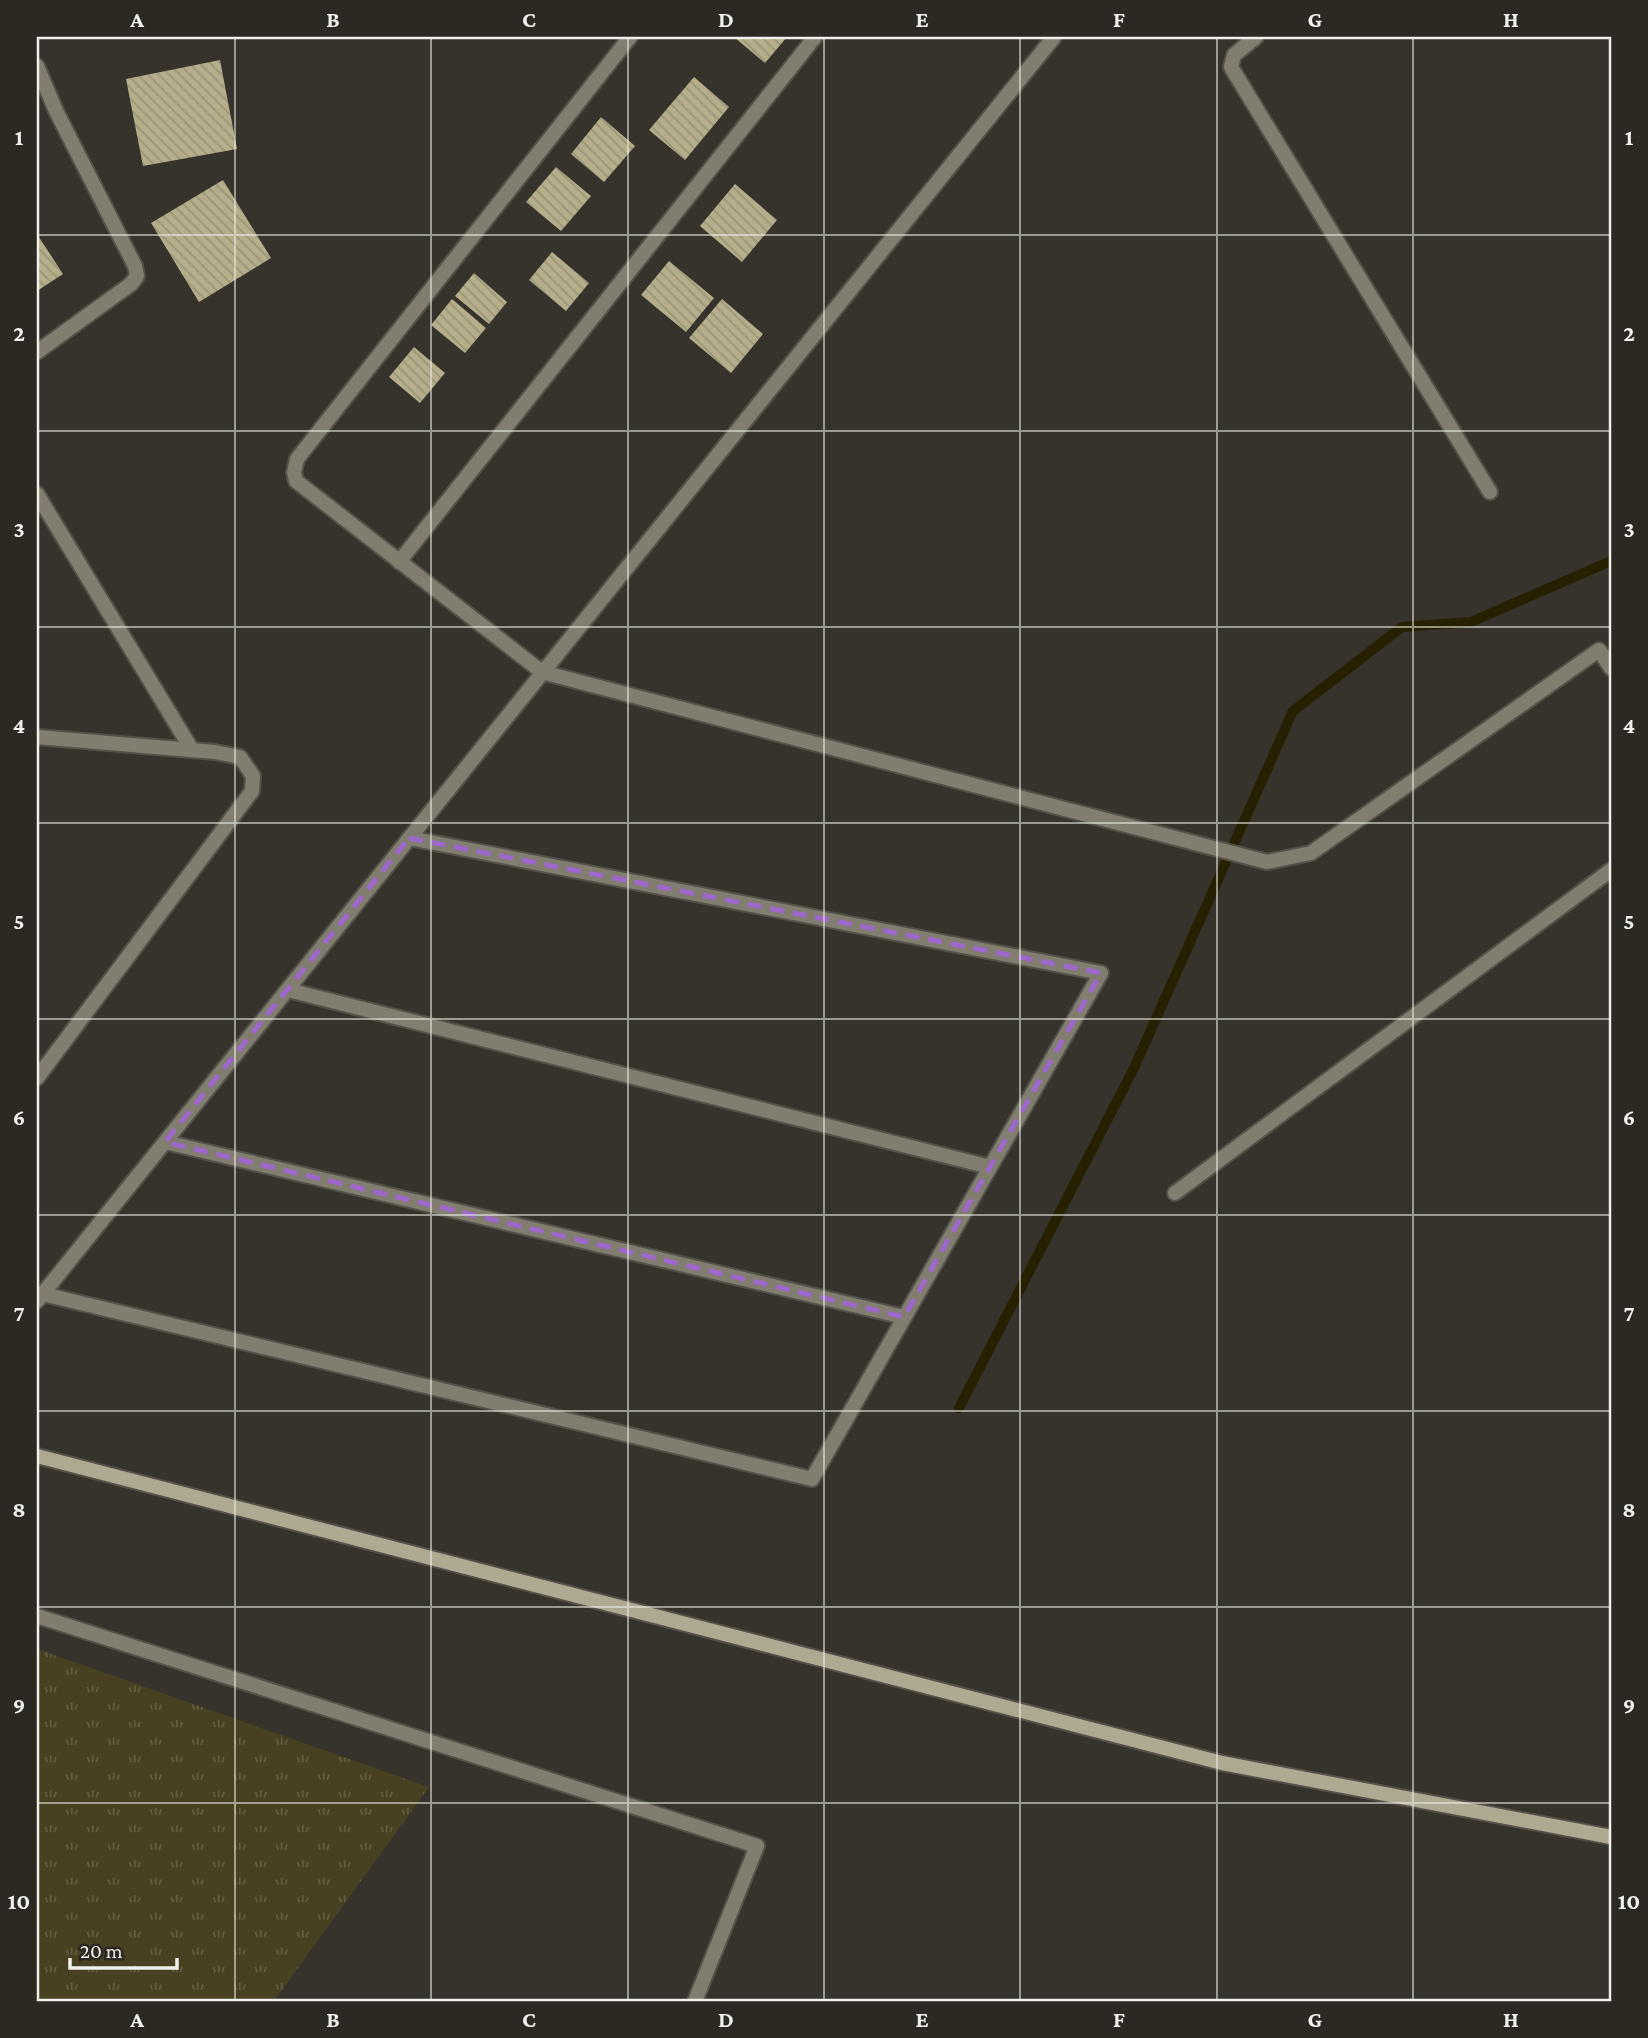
<svg xmlns="http://www.w3.org/2000/svg" width="1648" height="2038" viewBox="0 0 1648 2038" font-family="'Crimson Pro',serif">
<style>
.grass{fill:url(#grass-tufts)}
.lines{fill:none;stroke-linecap:round;stroke-linejoin:round}
.stream{stroke:#272000;stroke-width:10}
.building{fill:url(#building-back-hatch)}
.lane-casing{stroke:#53514a;stroke-width:18}
.street-casing{stroke:#53514a;stroke-width:18}
.secondary-casing{stroke:#53514a;stroke-width:18}
.lane{stroke:#817e6f;stroke-width:14}
.street{stroke:#817e6f;stroke-width:14}
.secondary{stroke:#aea990;stroke-width:14}
.marked{fill:none;stroke:#9e67cc;stroke-width:5;stroke-dasharray:14 9;stroke-linejoin:round}
.grid{fill:none;stroke:#f1f0ea;stroke-width:2;stroke-opacity:0.55}
.neatline{fill:none;stroke:#f1f0ea;stroke-width:2.5}
.grid-label{font-size:23px;text-anchor:middle;font-weight:bold;fill:#f1f0ea}
</style>
<defs>
<pattern id="grass-tufts" width="24" height="20" patternUnits="userSpaceOnUse" patternTransform="scale(1.75)"><rect width="24" height="20" fill="#484121"/><path d="M3 7l-1-3M5 7V3M7 7l1-3M15 17l-1-3M17 17v-4M19 17l1-3" fill="none" stroke="#635d41"/></pattern>
<pattern id="building-back-hatch" width="6" height="6" patternUnits="userSpaceOnUse" patternTransform="scale(1.75)"><rect width="6" height="6" fill="#b6ae8a"/><path d="M-1 5l2 2M0 0l6 6M5-1l2 2" fill="none" stroke="#9a9479"/></pattern>
</defs>
<rect width="100%" height="100%" fill="#35332b"/>
<!-- grass -->
<path class="grass" d="M37,1649L429,1787L274,2001H37Z"/>
<g class="lines">
<!-- stream -->
<path class="stream" d="M959,1408L1134,1068L1293,711L1402,627L1471,622L1611,561"/>
</g>
<!-- building -->
<path class="building" d="M734,37H787L765,63Z
M220,60L237,149L143,166L126,79Z
M694,77L729,107L685,160L649,130Z
M601,117L635,146L604,182L571,154Z
M556,167L591,196L561,231L526,202Z
M223,180L271,258L199,302L151,223Z
M735,184L777,220L742,262L700,226Z
M37,234L63,274L37,291Z
M552,252L589,283L566,311L529,280Z
M669,261L714,298L686,332L641,295Z
M474,273L507,302L489,324L455,296Z
M452,299L486,328L465,353L431,325Z
M722,299L763,334L731,373L689,338Z
M414,347L445,373L420,403L389,377Z"/>
<g class="lines">
<defs>
<path id="lane" d="M37,66L56,111L135,266L137,276L131,284L37,352
M37,494L192,750
M37,737L215,752L240,757L253,776L252,791L37,1078
M37,1616L757,1846L695,2001"/>
<path id="street" d="M630,37L297,459L294,472L296,481L542,672L1267,862L1311,853L1599,650L1611,668
M1256,37L1234,55L1231,67L1490,492
M399,562L815,37
M288,990L990,1167
M165,1142L904,1317
M1175,1193L1611,870
M43,1294L812,1479L1101,973L409,838
M37,1301L1054,37"/>
<path id="secondary" d="M37,1456L1222,1763L1611,1837"/>
</defs>
<!-- lane casing -->
<use href="#lane" class="lane-casing"/>
<!-- street casing -->
<use href="#street" class="street-casing"/>
<!-- secondary casing -->
<use href="#secondary" class="secondary-casing"/>
<!-- lane -->
<use href="#lane" class="lane"/>
<!-- street -->
<use href="#street" class="street"/>
<!-- secondary -->
<use href="#secondary" class="secondary"/>
</g>
<!-- marked area -->
<path class="marked" d="M409,838L1101,973L904,1317L165,1142Z"/>
<!-- grid -->
<path class="grid" d="M235,37V2001M431,37V2001M628,37V2001M824,37V2001M1020,37V2001M1217,37V2001M1413,37V2001M37,235H1611M37,431H1611M37,627H1611M37,823H1611M37,1019H1611M37,1215H1611M37,1411H1611M37,1607H1611M37,1803H1611"/>
<!-- border -->
<rect width="1648" height="2038" fill="none" stroke="#2b2921" stroke-width="77"/>
<!-- scale -->
<path d="M70 1958v10h107v-10" fill="none" stroke="#f1f0ea" stroke-width="3.5"/>
<text x="80" y="1958" font-size="21" fill="#f1f0ea" stroke="#2b2921" stroke-width="5" paint-order="stroke">20 m</text>
<rect x="38" y="38" width="1572" height="1962" class="neatline"/>
<g class="grid-label">
<text x="137" y="27">A</text>
<text x="333" y="27">B</text>
<text x="529" y="27">C</text>
<text x="726" y="27">D</text>
<text x="922" y="27">E</text>
<text x="1119" y="27">F</text>
<text x="1315" y="27">G</text>
<text x="1511" y="27">H</text>
<text x="19" y="145">1</text>
<text x="1629" y="145">1</text>
<text x="19" y="341">2</text>
<text x="1629" y="341">2</text>
<text x="19" y="537">3</text>
<text x="1629" y="537">3</text>
<text x="19" y="733">4</text>
<text x="1629" y="733">4</text>
<text x="19" y="929">5</text>
<text x="1629" y="929">5</text>
<text x="19" y="1125">6</text>
<text x="1629" y="1125">6</text>
<text x="19" y="1321">7</text>
<text x="1629" y="1321">7</text>
<text x="19" y="1517">8</text>
<text x="1629" y="1517">8</text>
<text x="19" y="1713">9</text>
<text x="1629" y="1713">9</text>
<text x="19" y="1909">10</text>
<text x="1629" y="1909">10</text>
<text x="137" y="2027">A</text>
<text x="333" y="2027">B</text>
<text x="529" y="2027">C</text>
<text x="726" y="2027">D</text>
<text x="922" y="2027">E</text>
<text x="1119" y="2027">F</text>
<text x="1315" y="2027">G</text>
<text x="1511" y="2027">H</text>
</g>
</svg>
